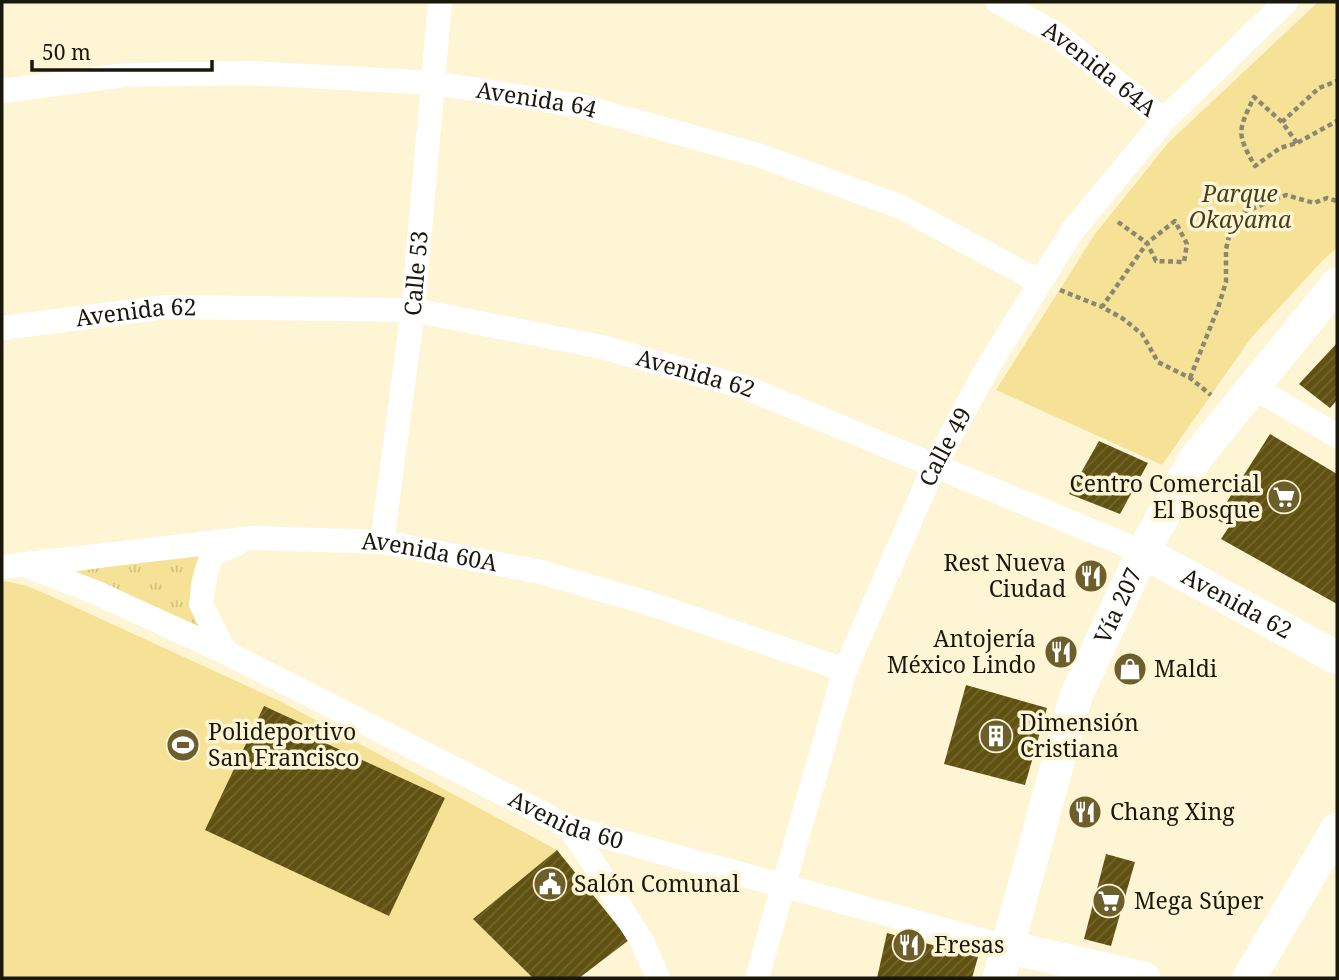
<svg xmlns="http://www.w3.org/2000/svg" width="1339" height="980" viewBox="0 0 1339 980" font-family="'Noto Serif',serif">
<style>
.grass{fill:url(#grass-tufts)}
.park{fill:#f6e296}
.building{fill:url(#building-hatch)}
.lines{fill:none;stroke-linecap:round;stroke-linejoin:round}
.path{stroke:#8d8771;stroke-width:4.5;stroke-dasharray:5 3.5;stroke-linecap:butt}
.street{stroke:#fff;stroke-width:24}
.secondary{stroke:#fff;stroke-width:33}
.labels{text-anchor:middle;stroke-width:7;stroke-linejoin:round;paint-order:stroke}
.street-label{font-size:23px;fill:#1a170c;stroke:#fef5d5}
.park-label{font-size:23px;font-style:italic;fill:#473e1b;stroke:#fef5d5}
.poi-label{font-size:23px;fill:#1a170c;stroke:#fef5d5;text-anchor:start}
</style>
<defs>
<pattern id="grass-tufts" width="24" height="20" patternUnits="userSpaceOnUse" patternTransform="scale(1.75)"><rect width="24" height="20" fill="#f6e296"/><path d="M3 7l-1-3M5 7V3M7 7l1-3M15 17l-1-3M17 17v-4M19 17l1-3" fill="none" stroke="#d2c180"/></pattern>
<pattern id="building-hatch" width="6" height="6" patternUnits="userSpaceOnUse" patternTransform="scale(1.75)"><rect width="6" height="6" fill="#605110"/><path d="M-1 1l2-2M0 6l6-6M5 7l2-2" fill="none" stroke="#726631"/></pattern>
</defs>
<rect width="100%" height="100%" fill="#fef5d5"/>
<!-- grass -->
<path class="grass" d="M202,553C189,576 185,603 199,626L73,572Z"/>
<!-- park -->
<path class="park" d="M1318,2H1337V248L1323,260L1251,338L1162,465L996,390L1095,234L1168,143Z
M6,581L27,586L53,597L282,702L557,850L474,919L533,978H2V582Z"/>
<!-- building -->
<path class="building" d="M1337,343V400L1330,408L1299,384Z
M1270,434L1337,474V604L1221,539L1229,527L1216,519Z
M1099,441L1148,463L1120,514L1069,494Z
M966,685L1047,708L1025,785L944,764Z
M264,706L314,729L310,736L445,798L389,916L205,830Z
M557,850L629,940L579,978H533L473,919Z
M1106,854L1135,862L1111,946L1084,939Z
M887,933L978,957L972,978H877Z"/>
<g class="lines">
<!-- path -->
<path class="path" d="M1282,122L1254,97C1238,131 1236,133 1255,166L1280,148L1297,143L1337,121
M1297,143L1282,122L1319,88L1337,81
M1118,222L1147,243L1156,261L1184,262L1187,244L1175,221L1147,243L1102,307L1122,318L1142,334L1158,362L1190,378L1211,395
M1060,290L1102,307
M1190,378L1218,308L1226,282V249L1233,220L1244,212L1286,195L1314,203L1327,198L1337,201"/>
<!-- street -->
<g class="street">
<path id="s1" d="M998,2L1055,33L1164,120"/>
<path id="s2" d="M2,91L125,75L251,73L434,83L581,106L758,155L901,207L1040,282"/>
<path id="s3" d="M2,328L166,307L413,310L602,347L747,388L1143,552"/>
<path d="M1253,387L1337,436"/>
<path id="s4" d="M382,542L413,310L440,2"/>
<path id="s5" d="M24,565L95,592L225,652L569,827L1007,947"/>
<path id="s6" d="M2,567L252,538L382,542L541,572L651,604L845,670"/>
<path d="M225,652L201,604L206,573L212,554L237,544"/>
<path d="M569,827L594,864L643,943L658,978"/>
<path id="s7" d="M757,978L845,670L934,467L985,372L1072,231L1164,120L1286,2"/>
</g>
<!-- secondary -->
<g class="secondary">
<path id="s8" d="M1143,552L1337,658"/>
<path d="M1007,947L1144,978"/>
<path id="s9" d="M999,978L1076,696L1143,552L1195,459L1337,284"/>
<path d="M1249,978L1337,829"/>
</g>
</g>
<!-- icons -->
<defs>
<symbol id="supermarket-disc" viewBox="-11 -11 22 22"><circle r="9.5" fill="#6d5f2c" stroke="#fef5d5"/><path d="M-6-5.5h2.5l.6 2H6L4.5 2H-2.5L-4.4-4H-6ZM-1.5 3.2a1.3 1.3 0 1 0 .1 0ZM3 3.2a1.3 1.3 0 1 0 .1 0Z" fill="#fff"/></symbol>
<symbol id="restaurant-disc" viewBox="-11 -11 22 22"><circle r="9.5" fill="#6d5f2c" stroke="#fef5d5"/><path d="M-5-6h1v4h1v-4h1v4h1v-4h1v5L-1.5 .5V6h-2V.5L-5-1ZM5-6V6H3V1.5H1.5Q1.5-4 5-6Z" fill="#fff"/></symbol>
<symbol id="shop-disc" viewBox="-11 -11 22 22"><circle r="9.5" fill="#6d5f2c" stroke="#fef5d5"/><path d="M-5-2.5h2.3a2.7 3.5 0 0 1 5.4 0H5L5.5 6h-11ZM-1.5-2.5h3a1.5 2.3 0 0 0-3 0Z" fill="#fff"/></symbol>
<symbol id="building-disc" viewBox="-11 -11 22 22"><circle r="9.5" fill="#6d5f2c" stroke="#fef5d5"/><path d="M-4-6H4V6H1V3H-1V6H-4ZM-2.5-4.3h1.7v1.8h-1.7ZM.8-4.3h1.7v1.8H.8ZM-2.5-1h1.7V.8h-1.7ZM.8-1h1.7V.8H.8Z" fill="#fff"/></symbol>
<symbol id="stadium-disc" viewBox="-11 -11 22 22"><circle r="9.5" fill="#6d5f2c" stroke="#fef5d5"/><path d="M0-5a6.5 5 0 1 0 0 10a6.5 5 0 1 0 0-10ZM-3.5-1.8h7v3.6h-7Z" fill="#fff"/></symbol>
<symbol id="civic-disc" viewBox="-11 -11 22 22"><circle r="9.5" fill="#6d5f2c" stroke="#fef5d5"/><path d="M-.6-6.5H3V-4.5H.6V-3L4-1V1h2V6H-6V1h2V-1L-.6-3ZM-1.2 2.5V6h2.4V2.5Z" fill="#fff"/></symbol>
</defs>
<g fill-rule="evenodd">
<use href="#supermarket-disc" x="1265" y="478" width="38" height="38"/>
<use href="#restaurant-disc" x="1072" y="557" width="38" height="38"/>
<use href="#restaurant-disc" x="1042" y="633" width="38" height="38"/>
<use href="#shop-disc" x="1111" y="650" width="38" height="38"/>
<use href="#building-disc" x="977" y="717" width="38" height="38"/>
<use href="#stadium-disc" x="164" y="726" width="38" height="38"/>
<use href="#restaurant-disc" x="1066" y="793" width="38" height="38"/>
<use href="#civic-disc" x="531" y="865" width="38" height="38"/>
<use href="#supermarket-disc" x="1090" y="882" width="38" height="38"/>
<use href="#restaurant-disc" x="890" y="926" width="38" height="38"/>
</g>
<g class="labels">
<!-- street labels -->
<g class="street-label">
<text dy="8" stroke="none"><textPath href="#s1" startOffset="122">Avenida 64A</textPath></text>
<text dy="8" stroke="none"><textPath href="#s2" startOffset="537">Avenida 64</textPath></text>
<text dy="8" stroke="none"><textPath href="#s4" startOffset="271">Calle 53</textPath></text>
<text dy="8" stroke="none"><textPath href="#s3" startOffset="135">Avenida 62</textPath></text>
<text dy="8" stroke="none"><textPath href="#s3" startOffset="702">Avenida 62</textPath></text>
<text dy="8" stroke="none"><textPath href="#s7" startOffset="565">Calle 49</textPath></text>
<text dy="8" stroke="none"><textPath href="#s6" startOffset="430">Avenida 60A</textPath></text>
<text dy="8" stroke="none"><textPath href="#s8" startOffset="107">Avenida 62</textPath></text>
<text dy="8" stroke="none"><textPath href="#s9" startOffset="392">Vía 207</textPath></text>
<text dy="8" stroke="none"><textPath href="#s5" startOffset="600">Avenida 60</textPath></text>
</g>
<!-- park labels -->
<g class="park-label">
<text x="1240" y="202">Parque<tspan x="1240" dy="26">Okayama</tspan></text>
</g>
<!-- poi labels -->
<g class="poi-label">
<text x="1260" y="492" text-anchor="end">Centro Comercial<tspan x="1260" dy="26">El Bosque</tspan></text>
<text x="1066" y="571" text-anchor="end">Rest Nueva<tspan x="1066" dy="26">Ciudad</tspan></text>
<text x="1036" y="647" text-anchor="end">Antojería<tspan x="1036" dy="26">México Lindo</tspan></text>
<text x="1154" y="677">Maldi</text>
<text x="1020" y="731">Dimensión<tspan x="1020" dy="26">Cristiana</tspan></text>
<text x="208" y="740">Polideportivo<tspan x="208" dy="26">San Francisco</tspan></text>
<text x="1110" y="820">Chang Xing</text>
<text x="574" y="892">Salón Comunal</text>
<text x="1134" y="909">Mega Súper</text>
<text x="934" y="953">Fresas</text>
</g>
</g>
<!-- border -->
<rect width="1339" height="980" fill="none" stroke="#1a170c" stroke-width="7"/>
<!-- scale -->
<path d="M32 60v10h180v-10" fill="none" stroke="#1a170c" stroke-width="3.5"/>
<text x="42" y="60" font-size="21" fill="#1a170c" stroke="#fef5d5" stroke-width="5" paint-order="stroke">50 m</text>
</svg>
